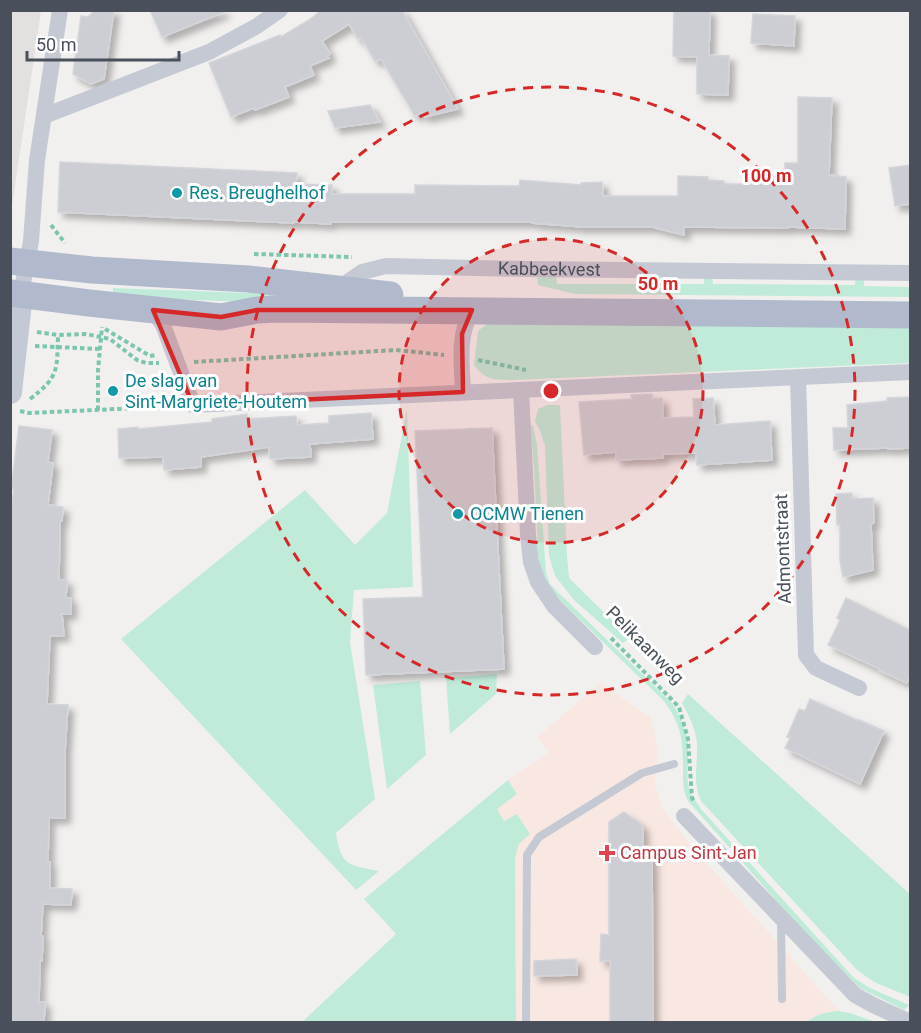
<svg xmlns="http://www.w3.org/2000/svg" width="921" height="1033" viewBox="0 0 921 1033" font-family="Roboto,sans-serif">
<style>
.education{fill:#e2e1e0}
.medical{fill:#f9e8e2}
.green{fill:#c1ebd9}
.building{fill:#ccced3;stroke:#d4d5da;stroke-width:1.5;filter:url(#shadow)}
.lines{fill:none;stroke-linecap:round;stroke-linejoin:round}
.path{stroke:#7cc6ae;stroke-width:4;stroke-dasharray:4.5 3;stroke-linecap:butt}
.lane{stroke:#c4c9d3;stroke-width:8}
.street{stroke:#c4c9d3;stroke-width:16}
.secondary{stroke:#c4c9d6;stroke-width:24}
.primary{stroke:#b1bacc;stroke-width:27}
.marked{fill:#d62828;fill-opacity:0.2;stroke:#d62828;stroke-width:4.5;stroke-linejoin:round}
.ring{fill:none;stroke:#d62828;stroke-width:3;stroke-dasharray:10 8}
.culture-dot{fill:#0f9aa8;stroke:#fff;stroke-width:2}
.health-dot{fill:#e0444e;stroke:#fff;stroke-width:2}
.labels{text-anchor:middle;stroke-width:6;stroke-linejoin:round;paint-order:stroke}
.culture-label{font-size:18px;fill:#0d838f;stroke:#fff;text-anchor:start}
.street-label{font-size:18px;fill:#494f5b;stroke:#fff}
.health-label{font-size:18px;fill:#be3a42;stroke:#fff;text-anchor:start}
.centre{fill:#d62828;stroke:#fff;stroke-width:3}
.ring-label{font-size:18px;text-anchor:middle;font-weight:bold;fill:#d62828;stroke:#fff;stroke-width:6;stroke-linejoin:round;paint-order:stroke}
</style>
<defs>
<filter id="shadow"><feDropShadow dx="5.5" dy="5.5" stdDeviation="3" flood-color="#0004"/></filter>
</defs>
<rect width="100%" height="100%" fill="#f2f0ef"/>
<!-- education -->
<path class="education" d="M11,10L41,11L12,206L11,208Z"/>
<!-- medical -->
<path class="medical" d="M601,683L650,717L658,746L655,783L663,809L693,848L839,1011L828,1012L813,1017L807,1022H516L515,858L519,844L496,809L517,794L508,780L549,752L537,737Z"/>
<!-- green -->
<path class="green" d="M537,274H556L557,284H704V274L712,275L713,284L855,285L856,277H864V286L910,287V297L574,294L538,285Z
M113,288L276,294L275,303L113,297Z
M488,323L910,327V363L514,380C495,380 486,381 474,365L478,331Z
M547,405H560L567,556L569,578L630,638L623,643L574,600L555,576L549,556L545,446L540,431L535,421L538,409Z
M407,409L413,587L354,590L350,642L375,799L336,833C341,866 348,865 379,871L356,890L121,639L305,490L355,545L387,513Z
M533,425L537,444L546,573L550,584L561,595L672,703C678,712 683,722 686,733C691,750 686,767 688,784C690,794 696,801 701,809L854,978L870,988L909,1005L904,1010L860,988L804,932L688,801C683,792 683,783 683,773C683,741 683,727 663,700L552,593L541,575L538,552L534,468L530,426Z
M497,674L496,694L450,734L446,678Z
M420,681L426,755L387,789L373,685Z
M688,694L910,894V997L874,982L857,970L701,801C692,782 698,764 697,744C696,729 689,716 682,703Z
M508,780L517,794L497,809L504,821L517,814L530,834L519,844L515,858L516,1022H302L396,934L364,899Z
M839,1011L850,1013L876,1022H807C816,1014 827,1012 839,1011Z"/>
<!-- building -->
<path class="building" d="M95,10H114L104,79L91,84L73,74L81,16L88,17Z
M150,10H223L224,12L162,37Z
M321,10H402L458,109L425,117L422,112L415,116L381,59L375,61L361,37L358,39L349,24L322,41L330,54L327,56L329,58L310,66L314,75L285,87L289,97L255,110L254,108L231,117L209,63L280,35L281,37L312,18Z
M674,10H710L709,55L729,56L728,95L697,94V57L673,56Z
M753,14L795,16L794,46L751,43Z
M798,97L832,98L829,175L846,177L845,229L788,227V228L684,227V235L652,227H583L532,223V222H331V224L294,222V223L58,212L60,162L297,173L296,184L332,185V194H415V185L519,186L520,180L581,185V183L602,182L603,196H678V176L708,177V180L724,181V184H758L759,174L785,175V163H798Z
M370,105L380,122L335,128L328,111Z
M910,165V204L895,206L889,168Z
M652,394V399L662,398L663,418L694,417L693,399L713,398L715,425L770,421L772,460L697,465L696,453L663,454V458L616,460V452L584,455L579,402L632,399L631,395Z
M910,397V448L888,449V448L834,450L833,428H848L847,405L887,401V398Z
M371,413L373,439L310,444L311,457L270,459L269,447L201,457V467L164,470L163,457L119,458L118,429L138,427V429L212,422V419L247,414V419L296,416L297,425L329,423V416Z
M19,426L52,430L48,462L53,463L48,505L63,507L62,521H60L59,580H67L66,598H71V614H62L64,636H50L47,704L68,705L65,752V818H49L48,862H50V888L72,889L71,905L43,904L41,936H43L42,961H40L39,1002H45L44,1023H10V514L14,489H11Z
M492,428L504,669L366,675L363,599L423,597L415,431Z
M852,493V499L873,498L874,523L871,524L873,570L843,577L840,561V525H837L836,494Z
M846,598L910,630V674L907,683L879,670L880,669L828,645L840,620L837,618Z
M810,699L859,721V720L884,731L860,784L785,748L790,738L787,737L799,709L805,711Z
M624,812L641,824L643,829V846L652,847L653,1023H610V961H600L601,934L609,935V822Z
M576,959L577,975L534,976V961Z"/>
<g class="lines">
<!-- path -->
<path class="path" d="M51,225L65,243
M254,254L352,257
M105,329L150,356L156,355
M37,332L58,335L86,334L110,339L137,360L146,363H159
M35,346L100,349
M478,360L526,370
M194,362L396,350L444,355
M30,399C59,377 57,370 58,335
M98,410V370L102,327
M20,411L29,413L138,408
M611,638L679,707L688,739L692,798L694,801"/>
<!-- lane -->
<path class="lane" d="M781,921L782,999
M526,1022L527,855L539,837L642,773L674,764"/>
<!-- street -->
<g class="street">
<path d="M44,116L209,52L257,26L280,10"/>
<path id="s1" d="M339,288L362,272L386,266L527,269L910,273"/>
<path d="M21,294L31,241L37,160L60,10"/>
<path d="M153,310L163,325L193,405L910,372"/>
<path d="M798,378L806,655L816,668L859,688"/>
<path d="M521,390L528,535L531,562L538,582L554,606L595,647"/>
<path d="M463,392C462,363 457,337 472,310"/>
<path d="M684,816L855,995L873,1005L910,1022"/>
</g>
<!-- secondary -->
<path class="secondary" d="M10,392L21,294"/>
<!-- primary -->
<path class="primary" d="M10,261L92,270L248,279L390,295
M10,293L89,303L221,317L257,310L276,309L910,315"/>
</g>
<!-- marked area -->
<path class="marked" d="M153,310L221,317L257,310H472L462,334L463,392L193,405Z"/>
<!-- distance rings -->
<circle cx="551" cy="391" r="152" fill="#d62828" fill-opacity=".12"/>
<g class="ring">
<circle cx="551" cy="391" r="152"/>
<circle cx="551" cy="391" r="304"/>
</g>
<!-- markers -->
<g class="culture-dot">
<circle cx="177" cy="193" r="6"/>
<circle cx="113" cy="391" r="6"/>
<circle cx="458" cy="514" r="6"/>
</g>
<path class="health-dot" d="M604 844h6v6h6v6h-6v6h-6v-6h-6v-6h6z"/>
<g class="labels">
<!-- culture labels -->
<g class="culture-label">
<text x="189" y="199">Res. Breughelhof</text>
<text x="125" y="387">De slag van<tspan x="125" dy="21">Sint-Margriete-Houtem</tspan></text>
<text x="470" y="520">OCMW Tienen</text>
</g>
<!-- street labels -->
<g class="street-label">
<text dy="6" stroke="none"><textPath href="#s1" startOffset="216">Kabbeekvest</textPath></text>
<text transform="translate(783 549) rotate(-92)" y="6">Admontstraat</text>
<text transform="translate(645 645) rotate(45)" y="6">Pelikaanweg</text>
</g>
<!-- health labels -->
<g class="health-label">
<text x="620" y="859">Campus Sint-Jan</text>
</g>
</g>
<circle cx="551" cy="391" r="9" class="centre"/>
<g class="ring-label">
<text x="766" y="182">100 m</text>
<text x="658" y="290">50 m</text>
</g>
<!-- border -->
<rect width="921" height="1033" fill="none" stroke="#494f5b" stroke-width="24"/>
<!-- scale -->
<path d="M27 51v9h152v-9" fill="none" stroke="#494f5b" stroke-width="3"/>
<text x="36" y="51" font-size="18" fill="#494f5b" stroke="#ffffff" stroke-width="4.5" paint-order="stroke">50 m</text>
</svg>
